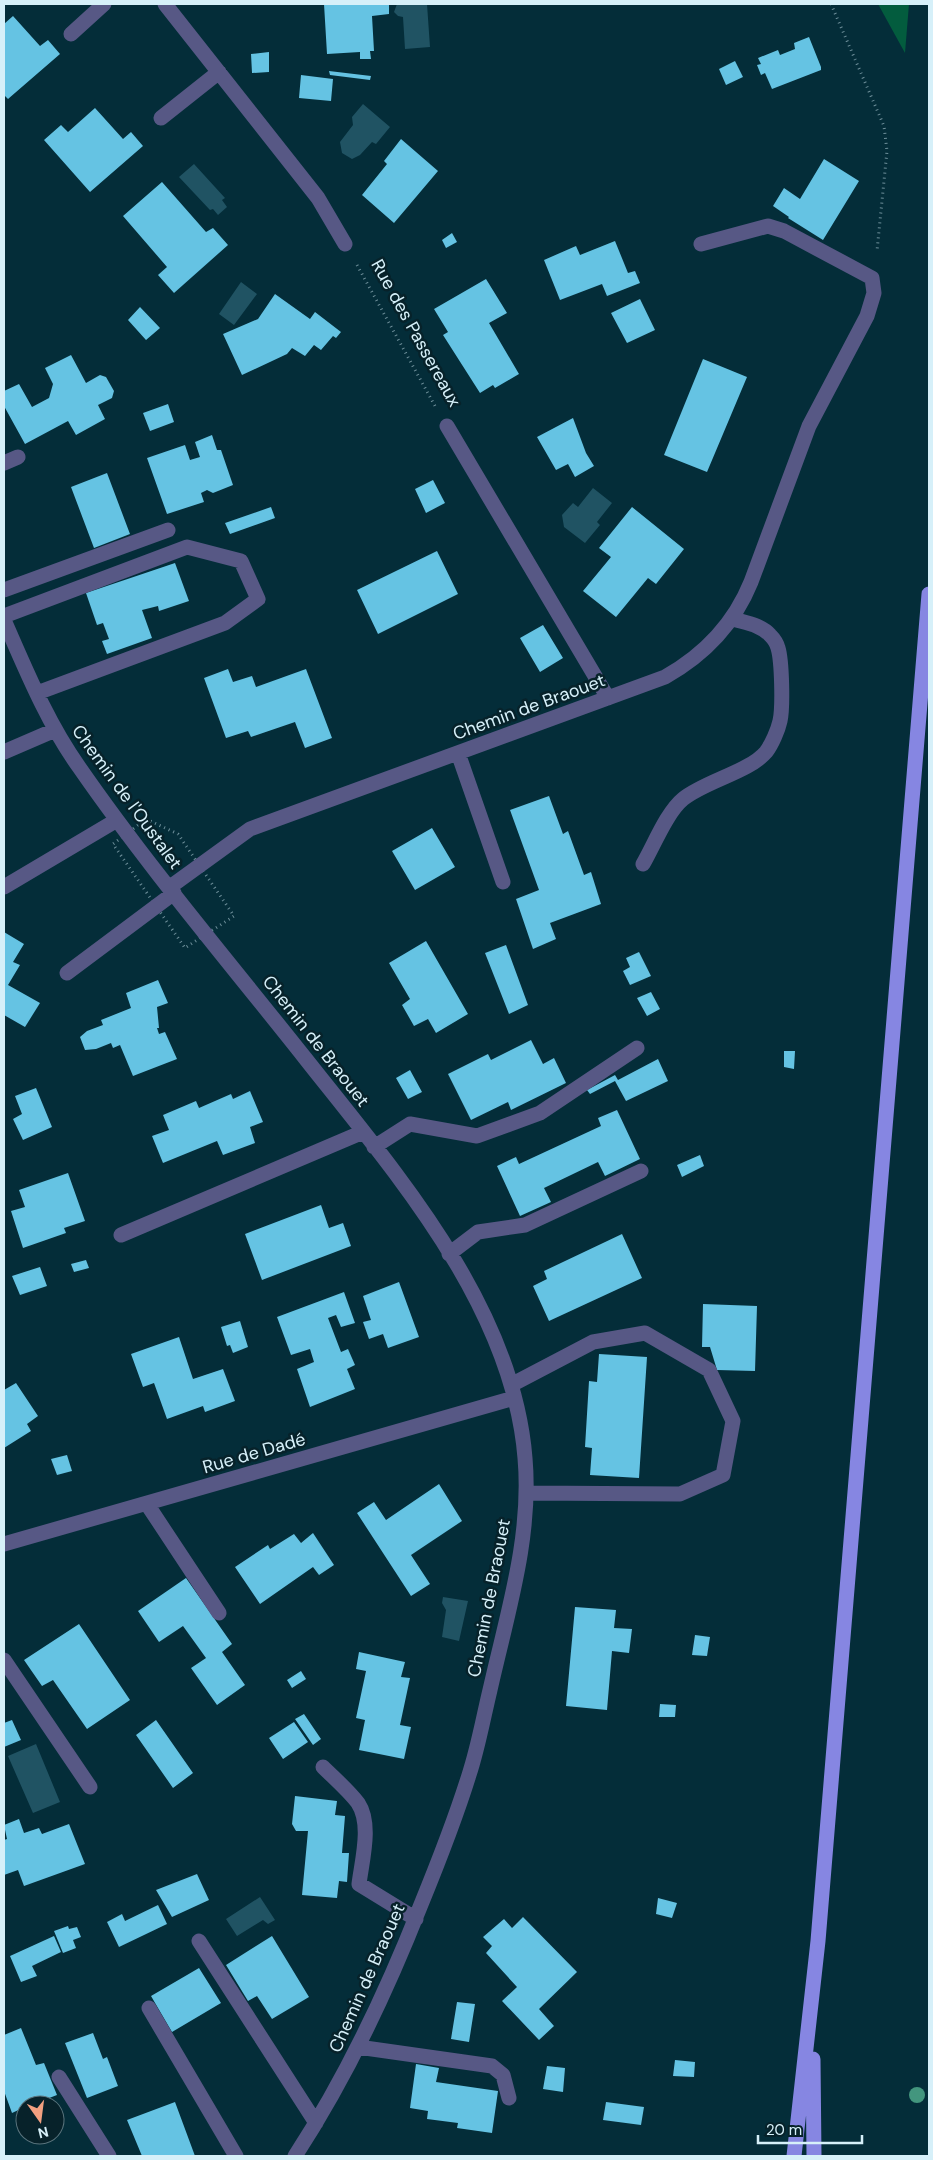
<svg xmlns="http://www.w3.org/2000/svg" width="933" height="2160" viewBox="0 0 933 2160" font-family="'DM Sans',sans-serif">
<style>
.green{fill:#035c3e}
.water{fill:#205363}
.building{fill:#65c3e3}
.lines{fill:none;stroke-linecap:round;stroke-linejoin:round}
.path{stroke:#6e8f9a;stroke-width:3;stroke-dasharray:1 4;stroke-linecap:butt}
.minor{stroke:#575885;stroke-width:15}
.major{stroke:#8686e2;stroke-width:15}
.tree{fill:#43967e}
.labels{text-anchor:middle;stroke-width:5;stroke-linejoin:round;paint-order:stroke}
.street-label{font-size:18px;fill:#d6f0f9;stroke:#07222a}
</style>
<rect width="100%" height="100%" fill="#042d39"/>
<!-- green -->
<path class="green" d="M878,4H909L905,53Z"/>
<!-- water -->
<path class="water" d="M397,4H427L430,47L405,49L403,17L398,16L394,12Z
M363,104L390,127L376,144L372,142L360,155L352,159L342,153L340,142L353,125L352,117Z
M194,164L225,198L222,200L227,207L218,215L213,209L210,210L179,177Z
M241,282L257,294L234,325L219,314Z
M593,488L612,503L597,522L600,525L585,543L564,527L562,515L573,503L578,507Z
M443,1597L468,1601L459,1641L442,1637L446,1610L442,1603Z
M36,1744L60,1802L33,1813L8,1756Z
M260,1897L275,1920L268,1924L263,1920L237,1936L226,1919Z"/>
<!-- building -->
<path class="building" d="M324,4H389V14L372,16L374,51H370L371,59H360V52L327,54Z
M13,16L40,46L48,40L60,54L8,99L4,95V24Z
M809,37L821,67V70L772,89L765,73L761,75L757,65L761,64L758,58L778,50L780,55L795,49L794,43Z
M269,52V72L252,73L251,54Z
M735,61L743,77L726,85L719,69Z
M329,71L371,76L370,80L330,75Z
M301,75L333,79L331,101L299,98Z
M95,108L123,139L131,132L143,146L90,192L44,140L61,125L68,132Z
M401,139L438,171L394,223L362,195L387,164L384,161Z
M824,159L859,181L823,240L788,218L789,217L773,206L784,188L800,199Z
M162,182L206,232L213,228L228,245L174,293L158,275L167,267L123,216Z
M452,233L457,242L446,248L442,240Z
M615,241L628,273L635,271L640,283L607,296L602,284L560,300L544,260L576,246L580,255Z
M486,279L507,313L489,323L519,374L495,388L493,385L480,393L443,335L448,332L434,309Z
M275,294L310,319L315,312L341,332L336,338L333,336L321,350L314,345L305,356L292,348L287,354L242,375L223,334L258,319Z
M640,299L655,330L627,343L611,313Z
M140,307L160,328L146,340L128,320Z
M71,355L86,383L100,375L106,377L114,391L112,398L98,405L105,419L76,435L68,421L25,444L4,406V391L19,384L32,407L49,398L53,384L45,368Z
M703,359L747,377L707,472L664,455Z
M168,404L174,422L150,431L143,413Z
M573,418L586,453L594,466L575,477L568,464L556,470L537,437Z
M212,435L217,450H221L233,485L213,493L207,490L201,493L204,502L167,514L147,458L185,445L190,460L200,457L195,442Z
M107,473L130,534L94,548L71,487Z
M433,480L445,503L426,513L415,489Z
M271,507L275,518L230,534L225,523Z
M632,507L684,549L656,584L648,578L616,617L583,591L611,557L599,548Z
M437,551L458,594L378,634L357,590Z
M175,563L189,601L159,611L158,606L142,610L152,638L107,654L102,641L109,639L103,623L97,625L86,593Z
M543,625L563,658L540,672L520,638Z
M228,669L233,682L252,676L256,687L306,669L332,738L305,748L295,722L251,737L248,731L226,738L204,678Z
M549,796L563,834L568,831L584,875L591,872L601,904L550,923L556,939L533,949L516,899L539,890L510,810Z
M432,828L455,867L415,890L392,851Z
M4,932L24,944L13,962L20,965L8,985L40,1003L25,1027L4,1015Z
M426,941L468,1014L436,1033L428,1019L414,1026L402,1005L410,999L389,963Z
M506,945L528,1005L509,1014L485,953Z
M639,952L651,976L630,985L623,971L630,967L626,958Z
M158,980L168,1003L157,1007L159,1028H157L159,1034L165,1032L177,1059L133,1076L120,1045L113,1048L111,1043L96,1049L85,1050L80,1037L87,1031L103,1025L101,1020L131,1008L126,993Z
M651,992L660,1009L647,1016L637,998Z
M531,1040L543,1064L554,1058L566,1083L511,1110L508,1102L471,1120L448,1074L488,1054L491,1060Z
M784,1051H795L794,1069L784,1067Z
M658,1059L668,1081L626,1101L615,1081L590,1094L587,1090L615,1075L618,1080Z
M410,1070L422,1092L408,1099L396,1078Z
M36,1088L52,1127L23,1140L13,1119L22,1114L15,1096Z
M250,1091L263,1122L250,1127L255,1143L223,1155L217,1141L163,1163L152,1136L169,1130L163,1115L196,1101L199,1108L231,1094L233,1099Z
M617,1110L640,1159L605,1176L598,1162L544,1188L551,1202L520,1216L497,1166L516,1157L519,1164L601,1126L598,1118Z
M700,1155L704,1166L682,1177L677,1165Z
M68,1173L85,1221L64,1228L66,1233L23,1248L11,1211L25,1207L19,1190Z
M321,1205L329,1228L343,1223L351,1246L262,1280L245,1234Z
M622,1234L642,1278L549,1321L533,1286L547,1279L544,1271Z
M86,1260L89,1268L74,1272L71,1264Z
M40,1267L47,1286L20,1295L12,1276Z
M399,1282L419,1337L388,1348L383,1334L369,1339L363,1322L371,1320L363,1296Z
M344,1292L355,1323L341,1327L336,1315L328,1318L341,1352L348,1349L355,1365L347,1369L355,1389L310,1407L297,1369L314,1362L310,1349L291,1355L277,1317Z
M703,1304L757,1306L755,1371L717,1370L710,1347H702Z
M240,1321L248,1347L233,1353L230,1345L227,1346L221,1327Z
M179,1337L193,1379L223,1369L235,1401L205,1412L203,1406L167,1419L154,1383L143,1387L131,1354Z
M599,1354L647,1357L639,1478L590,1475L592,1448L585,1447L589,1381L597,1382Z
M16,1383L38,1416L27,1424L31,1431L4,1448V1390Z
M67,1455L72,1471L57,1475L51,1459Z
M439,1484L462,1521L411,1555L430,1584L411,1596L357,1513L374,1502L386,1520Z
M313,1533L334,1565L319,1575L313,1567L260,1604L235,1567L268,1545L270,1549L294,1534L301,1543Z
M186,1578L232,1644L222,1652L245,1685L217,1705L191,1668L206,1658L183,1626L159,1642L138,1611Z
M575,1607L616,1610L614,1628L632,1629L629,1653L612,1651L607,1710L566,1706Z
M79,1624L130,1700L87,1729L53,1680L42,1686L24,1660Z
M695,1635L710,1637L707,1656L692,1655Z
M359,1652L405,1662L401,1677L410,1678L400,1725L411,1727L404,1759L359,1750L365,1720L356,1718L366,1671L356,1669Z
M301,1671L306,1679L292,1688L287,1680Z
M660,1704L676,1705L675,1717H659Z
M304,1714L321,1739L313,1745L295,1719Z
M12,1720L21,1740L4,1747V1723Z
M156,1720L193,1773L173,1788L136,1735Z
M294,1722L308,1742L283,1759L269,1738Z
M295,1796L337,1801L335,1815L345,1816L342,1853H349L347,1882L339,1881L337,1898L302,1895L308,1831H296L292,1824Z
M19,1819L24,1833L39,1828L42,1834L69,1824L85,1864L24,1886L18,1870L4,1875V1840L7,1839L4,1825Z
M197,1874L209,1900L172,1917L156,1890Z
M658,1898L677,1903L672,1918L656,1914Z
M158,1905L167,1924L119,1947L107,1922L122,1914L125,1921Z
M523,1917L577,1972L539,2009L554,2026L539,2040L502,2001L517,1987L486,1953L492,1946L483,1937L504,1919L512,1928Z
M68,1926L69,1929L77,1927L81,1937L73,1940L76,1948L63,1953L54,1931Z
M54,1936L61,1952L32,1966L37,1976L21,1982L10,1956Z
M272,1936L309,1997L272,2019L257,1996L248,2001L226,1965Z
M199,1968L221,2003L172,2032L151,1996Z
M457,2002L475,2004L469,2042L451,2039Z
M21,2028L36,2065L44,2063L57,2095L31,2105H25V2107L12,2113L4,2091V2035Z
M93,2033L103,2059L107,2057L118,2086L87,2098L65,2043Z
M675,2060L695,2062L694,2077L673,2076Z
M416,2064L439,2068L436,2082L498,2091L492,2133L457,2128L458,2123L427,2119L428,2111L410,2108Z
M547,2066L565,2068L563,2092L543,2089Z
M175,2102L195,2156H142L127,2120Z
M606,2102L644,2107L641,2125L603,2120Z"/>
<g class="lines">
<!-- path -->
<path class="path" d="M831,4L884,126L887,151L877,251
M357,265L435,406
M146,819L178,834L234,916L185,948L113,844Z"/>
<!-- minor -->
<path class="minor" d="M165,4L318,198L345,244
M71,34L104,4
M161,118L219,72
M447,426L608,698
M4,463L18,457
M4,590L168,530
M4,616L187,547L241,561L258,599L225,623L37,693
M4,620C26,670 47,722 79,767C149,868 229,962 305,1058C395,1172 513,1306 525,1458C532,1537 507,1614 490,1690C483,1719 478,1748 469,1775C455,1820 438,1863 420,1907C386,1993 346,2078 295,2156
M4,752L55,730
M458,753L503,882
M643,864C654,845 667,812 683,799C705,781 749,772 766,752C772,744 778,730 780,721C783,708 782,661 778,648C777,644 773,638 770,635C761,625 746,623 733,619
M4,887L117,820
M170,887L250,829L665,677C704,655 734,624 751,582L809,426L867,316L874,293L872,278L784,231L768,226L701,244
M67,973L174,893
M374,1147L410,1124L477,1136L540,1113L637,1048
M121,1235L363,1132
M449,1254L478,1232L525,1225L641,1171
M511,1385L593,1342L645,1333L709,1370L733,1421L723,1475L680,1494L527,1493
M147,1504L219,1613
M4,1544L514,1398
M4,1660L90,1787
M323,1767C334,1778 348,1790 358,1803C372,1824 362,1860 359,1884L416,1919
M199,1941L316,2123
M149,2008L236,2156
M358,2047L492,2066L503,2075L509,2098
M59,2077L109,2156"/>
<!-- major -->
<path class="major" d="M813,2059L814,2156
M794,2156L818,1941L929,594"/>
</g>
<!-- trees -->
<circle class="tree" cx="917" cy="2095" r="8"/>
<g class="labels">
<!-- street labels -->
<g class="street-label">
<text transform="translate(416 333) rotate(61)" y="6">Rue des Passereaux</text>
<text transform="translate(529 707) rotate(-20)" y="6">Chemin de Braouet</text>
<text transform="translate(127 797) rotate(54)" y="6">Chemin de l'Oustalet</text>
<text transform="translate(316 1041) rotate(52)" y="6">Chemin de Braouet</text>
<text transform="translate(254 1453) rotate(-16)" y="6">Rue de Dadé</text>
<text transform="translate(489 1598) rotate(-79)" y="6">Chemin de Braouet</text>
<text transform="translate(367 1978) rotate(-66)" y="6">Chemin de Braouet</text>
</g>
</g>
<!-- border -->
<rect width="933" height="2160" fill="none" stroke="#d6f0f9" stroke-width="10"/>
<!-- north arrow -->
<g transform="translate(40 2120) rotate(166)"><circle r="24" fill="#07222a" stroke="#5a747d"/>
<path d="M0-4L9 19L0 12L-9 19Z" fill="#f2a080"/>
<text y="-8" font-size="14" font-weight="bold" text-anchor="middle" fill="#d6f0f9">N</text>
</g>
<!-- scale -->
<path d="M758 2135v8h104v-8" fill="none" stroke="#d6f0f9" stroke-width="2.5"/>
<text x="766" y="2135" font-size="15" fill="#d6f0f9" stroke="#07222a" stroke-width="4" paint-order="stroke">20 m</text>
</svg>
